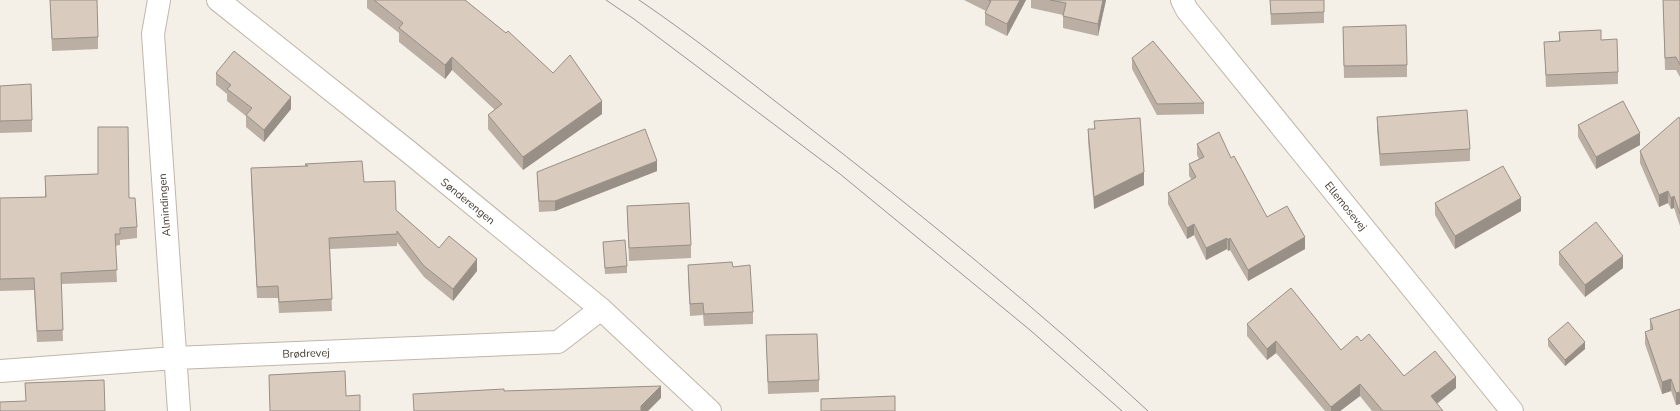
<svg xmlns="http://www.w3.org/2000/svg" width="1680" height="411" viewBox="0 0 1680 411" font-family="'Nunito Sans',sans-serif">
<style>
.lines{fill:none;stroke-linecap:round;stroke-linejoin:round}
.minor-casing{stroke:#c0b6a9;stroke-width:24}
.minor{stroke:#fff;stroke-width:22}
.tram{stroke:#979797;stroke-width:1}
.wall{fill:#bbafa4}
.shaded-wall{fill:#988f86}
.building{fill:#d9ccbf;stroke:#988f86}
.labels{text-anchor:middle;stroke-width:3;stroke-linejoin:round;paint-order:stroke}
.street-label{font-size:11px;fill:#483f36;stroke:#fff}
</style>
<rect width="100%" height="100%" fill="#f4efe7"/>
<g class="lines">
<defs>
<path id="minor" d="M159,0L153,34L179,411
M218,0L409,152L601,309L710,411
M1182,0L1187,10L1512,411
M0,371L175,358L558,342L601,309"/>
</defs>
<!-- minor casing -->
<use href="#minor" class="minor-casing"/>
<!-- minor -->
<use href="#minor" class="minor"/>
<!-- tram -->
<path class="tram" d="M606,0L634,19L840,174L1030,330L1122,411
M639,0C695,38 749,81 802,122C921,214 1038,309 1148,411"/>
</g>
<!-- wall -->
<path class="wall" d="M50,0L98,37V49L52,51Z
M367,0H465L602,114L523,170L488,129V115L495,110L452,70L445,79L399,42V33L367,8Z
M964,0H1026L1007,36L985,25V13L986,11Z
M1031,0H1106L1098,36L1063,28V15L1031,8Z
M1270,0H1324V23L1271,25Z
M1663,0H1680V77L1676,70H1665Z
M1343,27L1407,65V77L1344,78Z
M1559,32L1601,40L1618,72V84L1546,87L1544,42H1559Z
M1132,58L1204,103V114L1157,115L1132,69Z
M216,73L291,109L264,142L246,127V116L227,101V94L216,85Z
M0,86L32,120V132L0,133Z
M1377,117L1470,149V161L1380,166L1377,129Z
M1680,119V226L1674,208L1671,209L1668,203L1659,207L1640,163V151Z
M1094,121L1144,185L1094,209L1088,141V129H1094Z
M1578,125L1640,145L1596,169L1578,137Z
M1197,144L1231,158L1267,217L1305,249L1248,281L1230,250L1228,251L1227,249L1206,260L1194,235L1187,239L1168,204V193L1192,180L1189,176V164L1199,159L1197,155Z
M305,164L364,182L396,210L439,248L477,271L453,301L424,277L397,242V246L330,249L332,311L279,313L278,298H257L251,180V168L305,166Z
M657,171L555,211L539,212L537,172Z
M45,176L129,198L137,227V238L120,240V245L115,246L117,282L61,284L63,341L37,342L34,290L0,291V198L45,197Z
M1435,203L1521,211L1455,249L1435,215Z
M627,206L691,245V258L629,261Z
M603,242L627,266V273L605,274Z
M1559,252L1623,268L1585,297L1559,265Z
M688,265L733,267L753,312V324L704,326L703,315L690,316L688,277Z
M1680,309V404L1676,405L1671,391L1662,394L1645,344V332L1650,330V319Z
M1247,324L1341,350L1361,341L1404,376L1456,388L1437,404L1443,411H1372L1360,396L1340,411H1325L1276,353L1267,360L1247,336Z
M766,335L819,380V392L768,394Z
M1548,339L1585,349L1565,366L1548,346Z
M269,375L346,396L360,411H270Z"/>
<!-- shaded-wall -->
<path class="shaded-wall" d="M1020,0H1026L1007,36V24Z
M1103,0H1106L1098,36V24Z
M452,57V70L445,79V65Z
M291,97V109L264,142V130Z
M602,101V114L523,170V157Z
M1640,133V145L1596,169V157Z
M657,161V171L555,211V201Z
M1144,172V185L1094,209V197Z
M1668,191V203L1659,207V195Z
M1674,196V208L1671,209V198Z
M1521,198V211L1455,249V236Z
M1194,224V235L1187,239V228Z
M1305,237V249L1248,281V270Z
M1227,238V249L1206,260V248Z
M1230,238V250L1228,251V240Z
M1623,256V268L1585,297V285Z
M477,259V271L453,301V289Z
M1276,341V353L1267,360V349Z
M1585,342V349L1565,366V360Z
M1456,377V388L1431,408V396Z
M1671,379V391L1662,394V382Z
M1360,384V396L1340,411H1331V407Z
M661,386V398L648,411H641V406Z
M1680,392V404L1676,405V393Z"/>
<!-- building -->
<path class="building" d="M50,0H97L98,37L52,39Z
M374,0H465L506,33L508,31L553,73L570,55L602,101L523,157L488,115L502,104L452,57L445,65L399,28L403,23Z
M988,0H1020L1007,24L985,13L991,1Z
M1050,0H1103L1098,24L1063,16L1066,3Z
M1270,0H1324V12L1271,14Z
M1663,0H1680V65L1676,57L1665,58Z
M1406,25L1407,65L1344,66L1343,27Z
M1601,30V40L1617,39L1618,72L1546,75L1544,42L1560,41L1559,32Z
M1153,41L1204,103L1157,104L1132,58Z
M234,51L291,97L264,130L246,115L252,108L227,89L231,85L216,73Z
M31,84L32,120L0,121V86Z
M1623,101L1640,133L1596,157L1578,125Z
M1467,110L1470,149L1380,154L1377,117Z
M1679,117L1680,119V214L1674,196L1671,198L1668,191L1659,195L1640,151Z
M1140,118L1144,172L1094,197L1088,129H1095L1094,121Z
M98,127H128L129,198H135L137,227L120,228V234H115L117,270L61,273L63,330L37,331L34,278L0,279V198L46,197L45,176L98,174Z
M645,129L657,161L555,201H539L537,172Z
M1219,132L1231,158L1234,156L1267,217L1287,206L1305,237L1248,270L1230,238L1228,240L1227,238L1206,248L1194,224L1187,228L1168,193L1196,177L1189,164L1204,157L1197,144Z
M362,161L364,182L395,181L396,210L439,248L449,236L477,259L453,289L424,266L397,231V234L329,238L332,299L279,302L278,286L257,287L251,168L308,166L305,164Z
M1503,166L1521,198L1455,236L1435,203Z
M689,203L691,245L629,248L627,206Z
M1596,222L1623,256L1585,285L1559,252Z
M625,240L627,266L605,268L603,242Z
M732,262L733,267L750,265L753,312L704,314L703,303L690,304L688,265Z
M1291,288L1341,350L1357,336L1361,341L1369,334L1404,376L1435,351L1456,377L1431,396L1443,411H1383L1360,384L1331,407L1276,341L1267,349L1247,324Z
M1680,309V392L1676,393L1671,379L1662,382L1645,332L1653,329L1650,319Z
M1568,322L1585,342L1565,360L1548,339Z
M817,334L819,380L768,382L766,335Z
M345,371L346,396L360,395V411H270L269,375Z
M104,380L105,411H0V402L26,401L25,383Z
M661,386L641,406V411H414L413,394L504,389V391Z
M895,396V411H821V399Z"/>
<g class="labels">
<!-- street labels -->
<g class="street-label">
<text transform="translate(468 201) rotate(39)" y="4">Sønderengen</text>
<text transform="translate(164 205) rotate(-94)" y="4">Almindingen</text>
<text transform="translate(1346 206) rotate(51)" y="4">Ellemosevej</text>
<text transform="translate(306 353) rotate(-2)" y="4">Brødrevej</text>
</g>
</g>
</svg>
